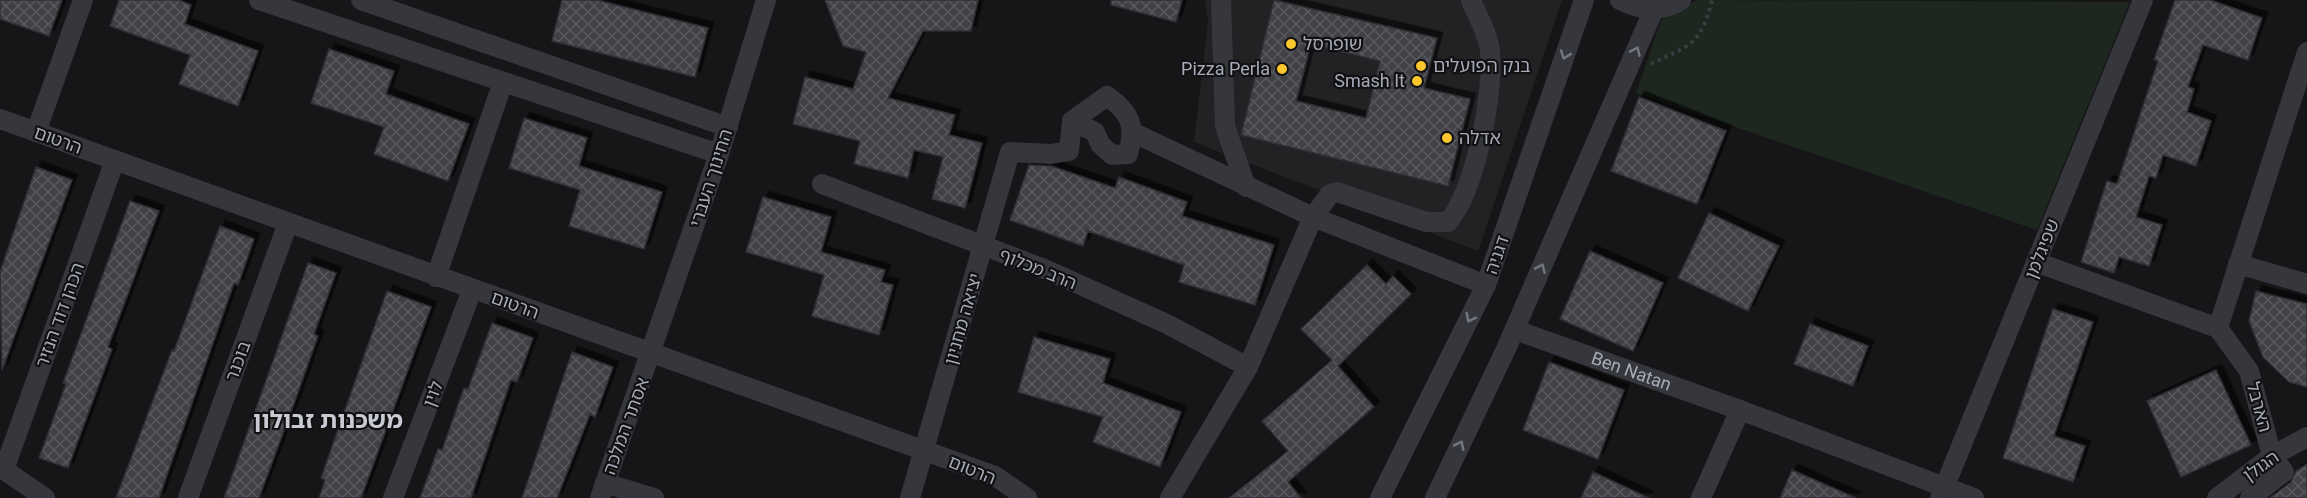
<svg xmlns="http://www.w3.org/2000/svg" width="2307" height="498" viewBox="0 0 2307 498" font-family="Roboto,'Noto Sans Hebrew',sans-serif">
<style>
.built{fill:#222225}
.grass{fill:#1d261f}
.building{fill:url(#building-cross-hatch);stroke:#302f34;stroke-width:1.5;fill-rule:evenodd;filter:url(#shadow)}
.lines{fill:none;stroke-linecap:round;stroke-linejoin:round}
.path{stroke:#3c3e44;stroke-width:4;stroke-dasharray:3 4.5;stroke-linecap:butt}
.minor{stroke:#36373d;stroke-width:20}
.oneway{stroke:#747781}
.poi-dot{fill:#fac72c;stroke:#111113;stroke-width:2}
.labels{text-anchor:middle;stroke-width:4.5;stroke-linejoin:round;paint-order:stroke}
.poi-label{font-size:18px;fill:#a7abb8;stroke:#111113;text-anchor:start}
.street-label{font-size:18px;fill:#a7abb8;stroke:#111113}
.district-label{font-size:24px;font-weight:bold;fill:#c8cad4;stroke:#111113}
</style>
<defs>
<pattern id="building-cross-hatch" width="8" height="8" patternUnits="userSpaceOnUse" patternTransform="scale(1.5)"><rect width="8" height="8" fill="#404045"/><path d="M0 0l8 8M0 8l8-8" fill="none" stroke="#59595e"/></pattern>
<filter id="shadow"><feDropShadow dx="5.5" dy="-5.5" stdDeviation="0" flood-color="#0009"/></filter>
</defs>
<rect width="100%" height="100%" fill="#161618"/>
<!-- built -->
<path class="built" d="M1205,0H1562L1478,251L1194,142L1208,21Z"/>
<!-- grass -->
<path class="grass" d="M1697,0L2130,2L2037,230L1636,93L1661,20Z"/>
<!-- building -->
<path class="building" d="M0,0H62L49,36L0,19Z
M119,0H179L191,5L185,24L258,51L238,106L179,84L190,55L110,26Z
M562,0H597L708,28L695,77L552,41Z
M825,0H978L971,31H923L888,98L955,115L949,135L982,143L965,208L932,199L943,157L914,150L908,178L854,164L860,141L793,124L805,77L853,89L866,52L843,46Z
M1111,0H1182L1176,22L1111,5Z
M1274,0L1437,38L1424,88L1470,99L1448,186L1241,135ZM1311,44L1380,61L1366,118L1296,101Z
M2175,0H2210L2262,18L2248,60L2203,45L2188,87L2194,89L2187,112L2211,121L2196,166L2163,155L2156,178L2149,176L2136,217L2162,225L2149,266L2119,257L2114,273L2081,262L2107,181L2117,184L2158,61L2154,60Z
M329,49L394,71L386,94L469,124L448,181L374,154L384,127L311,103Z
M1639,97L1726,131L1697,204L1611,171Z
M524,118L587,138L579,166L662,192L644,249L569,226L580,190L509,168Z
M1029,165L1051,166L1115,188L1119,177L1187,202L1182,216L1274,245L1255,305L1179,282L1184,265L1088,231L1083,246L1010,220Z
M36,167L72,180L2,370L0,272Z
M763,197L831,217L821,252L885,270L881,282L893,285L879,335L812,316L824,275L746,252Z
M130,201L159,211L108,347L112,349L68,468L39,458L66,384L63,383Z
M1709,213L1779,246L1748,311L1678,278Z
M220,226L254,239L238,285L234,283L159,498H116L172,350L174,351Z
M1590,251L1663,283L1633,351L1560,319Z
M308,263L336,273L314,334L318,336L296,398L259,498H224Z
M1367,265L1386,284L1393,276L1411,294L1338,366L1374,407L1288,482L1301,498H1229L1288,451L1262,421L1332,360L1301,329Z
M387,291L431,307L361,498H319L325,480L321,478Z
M2256,291L2307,304V387L2289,382L2263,357L2249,321Z
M2053,309L2093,322L2054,436L2085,446L2073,482L2003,458Z
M492,323L533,338L517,382L511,380L471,498H420L438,449L442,450L464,388L468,389Z
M1810,324L1868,346L1853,386L1794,364Z
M1034,337L1110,359L1103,383L1181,412L1160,467L1093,442L1103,417L1018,392Z
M572,352L613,367L595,417L590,414L557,498H522Z
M1549,362L1624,390L1598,459L1523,430Z
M2216,370L2251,445L2181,477L2147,401Z
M2307,464V498H2270L2291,482L2296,471Z
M1792,470L1856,498H1780Z
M1593,472L1649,498H1581Z"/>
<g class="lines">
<!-- path -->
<path class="path" d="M1651,64C1689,45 1701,46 1712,0"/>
<!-- minor -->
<g class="minor">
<path d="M259,0L719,154"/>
<path d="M361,0L728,127"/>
<path d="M1221,0L1225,126L1246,187"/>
<path d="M1620,0C1640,10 1661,13 1681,0"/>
<path d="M0,119L995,476L1027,498"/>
<path d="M36,132L83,0"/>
<path d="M1134,133L1313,217L1486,285"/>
<path d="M822,184L1047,270L1167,324L1248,367"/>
<path d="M2036,262L2218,328"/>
<path d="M2238,264L2307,284"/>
<path d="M436,277L503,82"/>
<path d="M2218,328L2307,52"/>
<path d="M2218,328L2249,371L2272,456L2284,472L2250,498"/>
<path id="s1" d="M1521,332L1740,410"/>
<path d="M0,467L45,498"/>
<path d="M4,470L115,160"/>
<path d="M605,483L654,498"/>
<path d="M188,498L288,223"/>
<path d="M393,498L472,290"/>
<path d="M600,498L719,154L766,0"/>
<path d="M910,498L1010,152L1051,154L1069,151L1072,121L1107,96C1131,113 1136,126 1128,154L1112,155L1100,144L1095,132L1072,121"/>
<path d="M1170,498L1248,367L1313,217L1330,194L1337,192L1426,222H1448C1475,190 1494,95 1490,52C1489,35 1477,16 1471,0"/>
<path d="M1380,498L1486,285L1584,0"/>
<path d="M1435,498L1506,349L1654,9"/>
<path d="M1701,498L1740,410L1974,498"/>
<path d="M1940,498L2143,0"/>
<path d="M2217,498L2272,456L2307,437"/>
</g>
</g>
<!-- one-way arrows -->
<defs><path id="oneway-chevron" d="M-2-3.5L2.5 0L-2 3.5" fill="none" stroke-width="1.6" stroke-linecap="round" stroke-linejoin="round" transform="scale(1.5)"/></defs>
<g class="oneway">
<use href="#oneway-chevron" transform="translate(1636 51) rotate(-66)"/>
<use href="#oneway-chevron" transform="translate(1565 55) rotate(109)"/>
<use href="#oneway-chevron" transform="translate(1541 268) rotate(-66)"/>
<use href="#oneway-chevron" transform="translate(1470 318) rotate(117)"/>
<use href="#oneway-chevron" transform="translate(1460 445) rotate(-64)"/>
</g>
<!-- markers -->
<g class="poi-dot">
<circle cx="1291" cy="44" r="6"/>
<circle cx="1421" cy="66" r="6"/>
<circle cx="1282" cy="69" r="6"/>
<circle cx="1417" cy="81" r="6"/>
<circle cx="1447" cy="138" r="6"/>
</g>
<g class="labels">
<!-- poi labels -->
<g class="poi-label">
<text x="1303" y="50">שופרסל</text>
<text x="1433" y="72">בנק הפועלים</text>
<text x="1270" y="75" text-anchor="end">Pizza Perla</text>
<text x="1405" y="87" text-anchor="end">Smash It</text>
<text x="1459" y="144">אדלה</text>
</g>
<!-- street labels -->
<g class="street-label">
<text transform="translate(58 140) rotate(20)" y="6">הרטום</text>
<text transform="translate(711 178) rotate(-72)" y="6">החינוך העברי</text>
<text transform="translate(2042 249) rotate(-68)" y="6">שפיגלמן</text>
<text transform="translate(1497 255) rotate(-71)" y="6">דגניה</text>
<text transform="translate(1038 269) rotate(22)" y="6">הרב מכלוף</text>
<text transform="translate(515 305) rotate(20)" y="6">הרטום</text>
<text transform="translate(60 315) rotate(-70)" y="6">הכהן דוד הנזיר</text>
<text transform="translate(963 319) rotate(-74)" y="6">יציאה מחניון</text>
<text transform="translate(238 361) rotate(-70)" y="6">בוכנר</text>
<text dy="6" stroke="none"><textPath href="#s1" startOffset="117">Ben Natan</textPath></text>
<text transform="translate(433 394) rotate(-69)" y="6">לוין</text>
<text transform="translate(2259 407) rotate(75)" y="6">הארבל</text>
<text transform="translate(626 426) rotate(-70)" y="6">אסתר המלכה</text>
<text transform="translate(2261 466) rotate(-35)" y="6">הגולן</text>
<text transform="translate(972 470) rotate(22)" y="6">הרטום</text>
</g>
<!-- district labels -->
<g class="district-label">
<text x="328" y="428">משכנות זבולון</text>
</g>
</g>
</svg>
